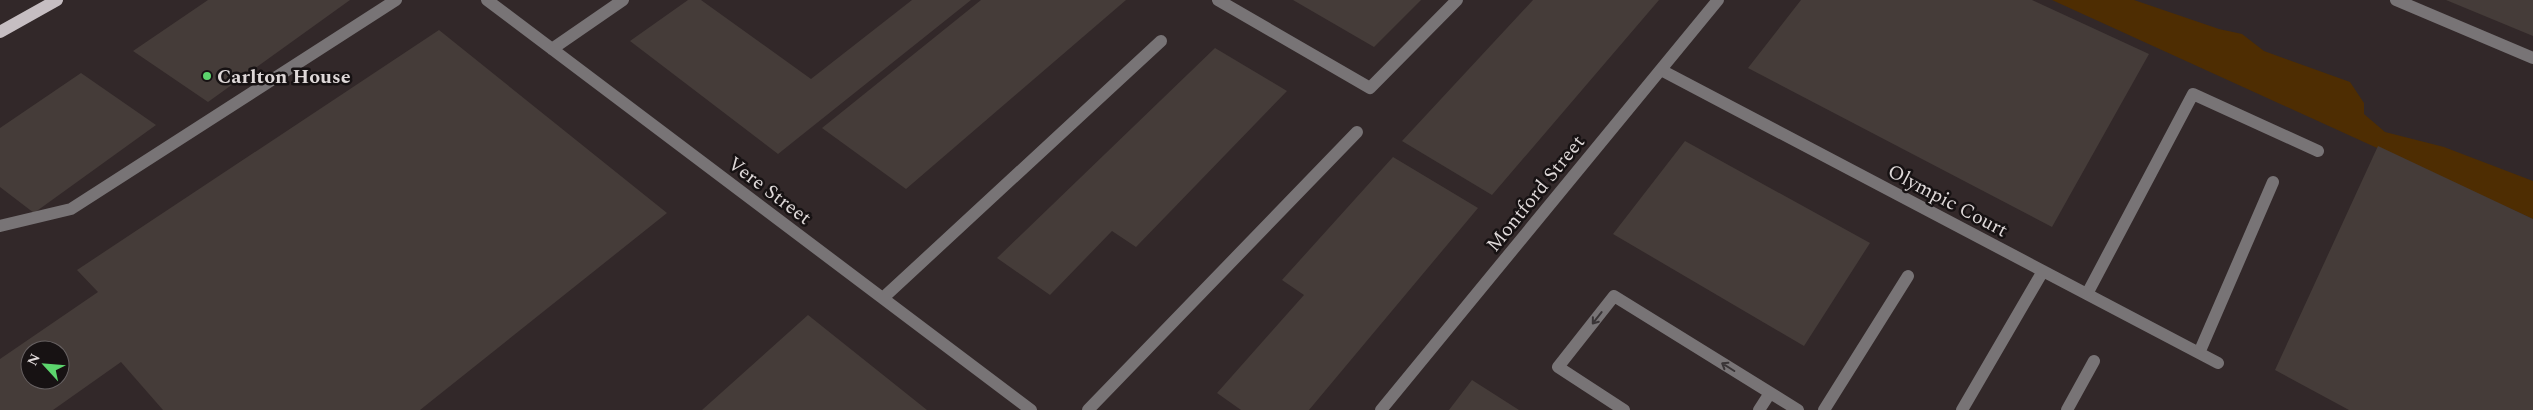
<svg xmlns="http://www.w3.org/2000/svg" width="2533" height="410" viewBox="0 0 2533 410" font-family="Spectral,serif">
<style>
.green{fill:#4e2d02}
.building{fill:#453c39;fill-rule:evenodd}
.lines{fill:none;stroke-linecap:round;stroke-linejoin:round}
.minor{stroke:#787476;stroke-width:12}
.major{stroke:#c6bec2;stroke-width:12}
.oneway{stroke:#393436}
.poi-dot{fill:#5cd56d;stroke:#171213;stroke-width:2}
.labels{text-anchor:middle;stroke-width:5;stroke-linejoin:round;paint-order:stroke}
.poi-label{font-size:20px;font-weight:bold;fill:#ded8d8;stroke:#171213;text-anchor:start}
.street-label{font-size:20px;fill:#ded8d8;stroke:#171213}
</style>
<rect width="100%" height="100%" fill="#322829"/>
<!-- green -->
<path class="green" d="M2052,0H2134L2219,29L2242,34L2264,51L2350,82L2364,103V114L2385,132L2444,147L2533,181V219Z"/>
<!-- building -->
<path class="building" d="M208,0H350L208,102L133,51Z
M688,0H701L811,79L912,0H971L778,154L630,41Z
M981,0H1126L906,189L822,128Z
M1293,0H1421L1374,47Z
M1533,0H1659L1492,195L1402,141Z
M1801,0H2032L2149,54L2052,227L1748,68Z
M2446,0H2533V36Z
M439,30L667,213L420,410H163L121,362L53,410H0V359L98,292L77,270ZM30,350H60V380H30Z
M1215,48L1287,91L1136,247L1112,231L1050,295L997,258Z
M81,73L156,125L34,213L0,187V128Z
M1685,141L1870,243L1804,346L1613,234Z
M2378,146L2533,219V410H2349L2275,370Z
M1393,157L1478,208L1309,410H1241L1217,393L1304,295L1282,280Z
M808,315L927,410H702Z
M1472,380L1519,410H1449Z"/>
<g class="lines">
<!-- minor -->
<path class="minor" d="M487,0L1031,410
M1218,0L1370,88L1457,0
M2396,0L2533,58
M552,49L623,0
M1661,70L2218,363
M0,226L71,209L396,0
M2087,294L2193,94L2318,151
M883,298L1161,41
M2199,353L2273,182
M1088,410L1357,132
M1381,410L1718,0
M1624,410L1558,367L1614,296L1798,410
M1759,410L1770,393
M1824,410L1908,276
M1962,410L2043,271
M2067,410L2094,361"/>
<!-- major -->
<path class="major" d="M0,32L57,0"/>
</g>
<!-- one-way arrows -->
<defs><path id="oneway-shaft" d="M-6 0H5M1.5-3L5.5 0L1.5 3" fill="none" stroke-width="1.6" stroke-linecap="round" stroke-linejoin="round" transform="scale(1.25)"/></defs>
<g class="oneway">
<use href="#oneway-shaft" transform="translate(1597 318) rotate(128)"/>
<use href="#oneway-shaft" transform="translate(1728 367) rotate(-148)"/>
</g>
<!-- markers -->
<circle class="poi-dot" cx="207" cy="76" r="5"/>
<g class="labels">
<!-- poi labels -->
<g class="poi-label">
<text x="217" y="83">Carlton House</text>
</g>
<!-- street labels -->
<g class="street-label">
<text transform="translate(770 190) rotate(37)" y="7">Vere Street</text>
<text transform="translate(1535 193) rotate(-51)" y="7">Montford Street</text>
<text transform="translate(1948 200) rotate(28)" y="7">Olympic Court</text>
</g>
</g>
<!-- north arrow -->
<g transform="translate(45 365) rotate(296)"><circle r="24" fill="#171213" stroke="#676162"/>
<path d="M0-4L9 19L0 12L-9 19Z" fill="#5cd56d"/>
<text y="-8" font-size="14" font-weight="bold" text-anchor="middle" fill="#ded8d8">N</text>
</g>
</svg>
